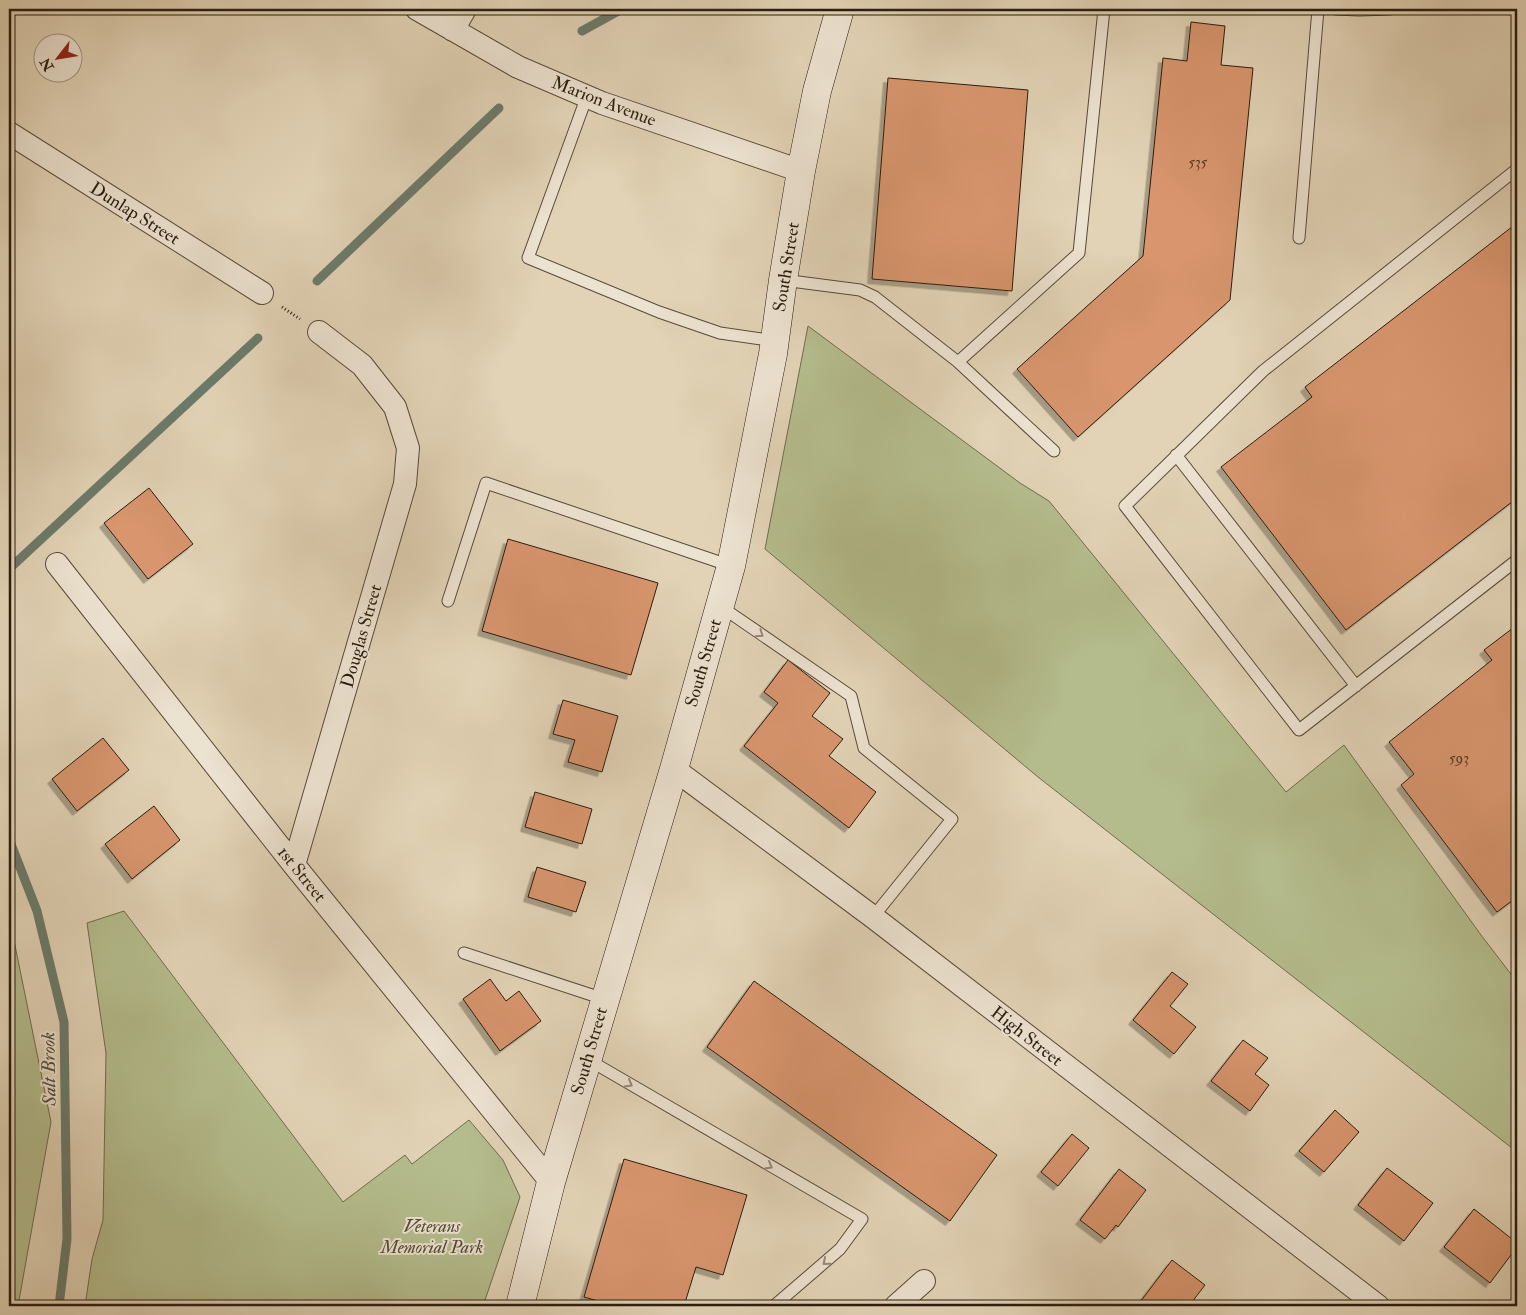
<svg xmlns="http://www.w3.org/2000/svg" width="1526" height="1315" viewBox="0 0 1526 1315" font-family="'IM FELL Double Pica',serif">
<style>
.green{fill:#b4bc8d;stroke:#6f6c4e}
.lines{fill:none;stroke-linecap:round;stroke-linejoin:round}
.stream{stroke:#6b7b6b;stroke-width:9}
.building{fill:#d8956e;stroke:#2a1d0f;filter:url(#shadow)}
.lane-casing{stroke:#584a39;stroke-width:13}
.street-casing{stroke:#584a39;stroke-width:24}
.secondary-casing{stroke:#2a1d0f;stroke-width:29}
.path{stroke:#2a1d0f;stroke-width:3;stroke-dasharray:1 2.5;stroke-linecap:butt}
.lane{stroke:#ece2d0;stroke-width:11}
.street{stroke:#ece2d0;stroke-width:22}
.secondary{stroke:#ece2d0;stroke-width:28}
.oneway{stroke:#958979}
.labels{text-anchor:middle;stroke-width:4;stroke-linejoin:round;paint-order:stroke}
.number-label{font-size:15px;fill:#563b27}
.street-label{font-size:18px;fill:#2a1d0f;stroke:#ece2d0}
.park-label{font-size:18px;font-style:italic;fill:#534d35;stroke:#ece2d0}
.water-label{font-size:19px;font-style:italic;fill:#4a4c3d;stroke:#ece2d0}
</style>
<defs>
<filter id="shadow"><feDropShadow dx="-4.5" dy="4.5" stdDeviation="0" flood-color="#0004"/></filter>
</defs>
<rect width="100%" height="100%" fill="#e2d3b6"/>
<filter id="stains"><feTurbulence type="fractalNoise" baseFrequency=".004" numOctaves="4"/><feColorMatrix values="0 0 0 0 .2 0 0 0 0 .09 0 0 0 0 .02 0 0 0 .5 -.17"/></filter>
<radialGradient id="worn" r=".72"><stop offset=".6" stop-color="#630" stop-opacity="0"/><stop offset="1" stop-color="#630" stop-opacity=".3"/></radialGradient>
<!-- green -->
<path class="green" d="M808,326L1020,483L1049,501L1286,792L1344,745L1481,935L1517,982V1152L1038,777L765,549Z
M124,911L343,1202L405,1155L412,1164L469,1120L503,1160L520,1197L483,1306H85L92,1259L103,1220L106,1053L87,923Z
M9,916L51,1122L18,1306H9Z"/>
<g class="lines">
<!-- stream -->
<path class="stream" d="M582,31L622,9
M317,281L499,108
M9,569L258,338
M9,839L37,911L64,1022L67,1239L59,1306"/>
</g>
<!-- building -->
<path class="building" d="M1191,22L1225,26L1221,65L1253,68L1230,300L1078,437L1017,369L1143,256L1163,58L1187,61Z
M888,78L1028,90L1012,291L872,279Z
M1517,223V432L1513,435L1517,441V498L1346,630L1221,467L1312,397L1305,387Z
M149,488L193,544L148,579L104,523Z
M508,539L658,583L631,675L482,631Z
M1517,625V897L1497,912L1401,785L1414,774L1389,742L1492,660L1484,650Z
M788,660L830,693L812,716L843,739L829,756L876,792L849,828L744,746L778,703L764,692Z
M563,700L618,716L602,772L568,762L575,740L553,734Z
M103,738L129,770L77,811L52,779Z
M535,792L592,809L582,844L525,827Z
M154,806L180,840L132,879L105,844Z
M537,867L586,882L576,912L528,897Z
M1172,972L1188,984L1170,1006L1196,1027L1174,1054L1133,1020Z
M490,979L506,1001L519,991L541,1021L500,1051L463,999Z
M754,981L997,1155L950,1221L707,1047Z
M1243,1040L1268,1058L1255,1074L1269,1085L1250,1111L1211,1081Z
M1335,1110L1359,1132L1324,1172L1299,1151Z
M1072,1134L1089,1148L1058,1186L1041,1172Z
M624,1159L747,1195L723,1275L696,1267L684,1306H616L584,1297Z
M1387,1168L1433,1203L1404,1241L1358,1205Z
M1119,1169L1146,1190L1118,1227L1116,1225L1105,1239L1080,1220Z
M1474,1209L1517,1243V1247L1490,1283L1444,1247Z
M1172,1260L1205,1285L1189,1306H1137Z"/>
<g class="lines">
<defs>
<path id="lane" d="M1336,9L1359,10L1390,9
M587,96L528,258L659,312L720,333L775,341
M1517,169L1263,371L1125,506L1299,730L1517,560
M1299,238L1318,9
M783,280L860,290L875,297L958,362L1054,451
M958,362L1079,253L1104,9
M1176,455L1356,686
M448,601L486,483L731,566
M720,606L851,696L864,748L952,819L873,917
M464,953L604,999
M587,1059L862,1219L840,1249L774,1306"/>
<path id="street" d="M417,9L518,67L602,103L801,171
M453,30L465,9
M9,133L262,293
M57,564L294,865L551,1182
M674,769L873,917L1378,1306
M294,865L405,484L408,448L395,407L362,365L319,332
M896,1306L924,1281"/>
<path id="secondary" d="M520,1306L551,1182L674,769L731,566L773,354L783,280L801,171L817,91L840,9"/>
</defs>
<!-- lane casing -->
<use href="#lane" class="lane-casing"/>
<!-- street casing -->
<use href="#street" class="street-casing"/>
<!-- secondary casing -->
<use href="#secondary" class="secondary-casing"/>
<!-- path -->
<path class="path" d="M282,307L300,319"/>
<!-- lane -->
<use href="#lane" class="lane"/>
<!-- street -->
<use href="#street" class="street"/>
<!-- secondary -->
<use href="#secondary" class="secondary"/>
</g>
<!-- one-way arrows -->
<defs><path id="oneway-chevron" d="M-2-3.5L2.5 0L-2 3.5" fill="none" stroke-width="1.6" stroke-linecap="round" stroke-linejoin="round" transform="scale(1.25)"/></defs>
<g class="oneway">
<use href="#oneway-chevron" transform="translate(760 634) rotate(34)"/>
<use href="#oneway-chevron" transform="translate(629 1084) rotate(30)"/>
<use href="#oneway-chevron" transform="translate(769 1166) rotate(30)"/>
<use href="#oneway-chevron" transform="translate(826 1262) rotate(139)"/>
</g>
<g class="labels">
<!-- number labels -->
<g class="number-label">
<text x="1198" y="167">535</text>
<text x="1459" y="763">593</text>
</g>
<!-- street labels -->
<g class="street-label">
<text transform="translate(604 101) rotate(21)" y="6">Marion Avenue</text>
<text transform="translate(135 213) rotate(32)" y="6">Dunlap Street</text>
<text transform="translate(786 267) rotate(-81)" y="6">South Street</text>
<text transform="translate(361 636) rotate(-74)" y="6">Douglas Street</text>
<text transform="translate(703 663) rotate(-74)" y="6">South Street</text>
<text transform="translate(302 874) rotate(51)" y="6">1st Street</text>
<text transform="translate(1027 1036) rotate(38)" y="6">High Street</text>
<text transform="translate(589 1051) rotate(-74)" y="6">South Street</text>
</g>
<!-- park labels -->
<g class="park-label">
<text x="432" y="1232">Veterans<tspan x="432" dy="21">Memorial Park</tspan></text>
</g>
<!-- water labels -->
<g class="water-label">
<text transform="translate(48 1069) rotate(-91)" y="7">Salt Brook</text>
</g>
</g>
<!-- margin -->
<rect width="1526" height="1315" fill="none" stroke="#e2d3b6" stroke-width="30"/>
<rect x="10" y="10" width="1506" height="1295" fill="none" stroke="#2a1d0f" stroke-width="2.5"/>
<rect x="15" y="15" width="1496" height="1285" fill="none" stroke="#2a1d0f"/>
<!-- north arrow -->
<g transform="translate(58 58) rotate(239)"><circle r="24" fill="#ece2d0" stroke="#9e9383"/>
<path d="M0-4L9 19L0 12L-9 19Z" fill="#8f2418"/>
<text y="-8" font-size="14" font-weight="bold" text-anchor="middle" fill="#2a1d0f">N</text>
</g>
<rect width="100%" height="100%" filter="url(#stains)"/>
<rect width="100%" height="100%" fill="url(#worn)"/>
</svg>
